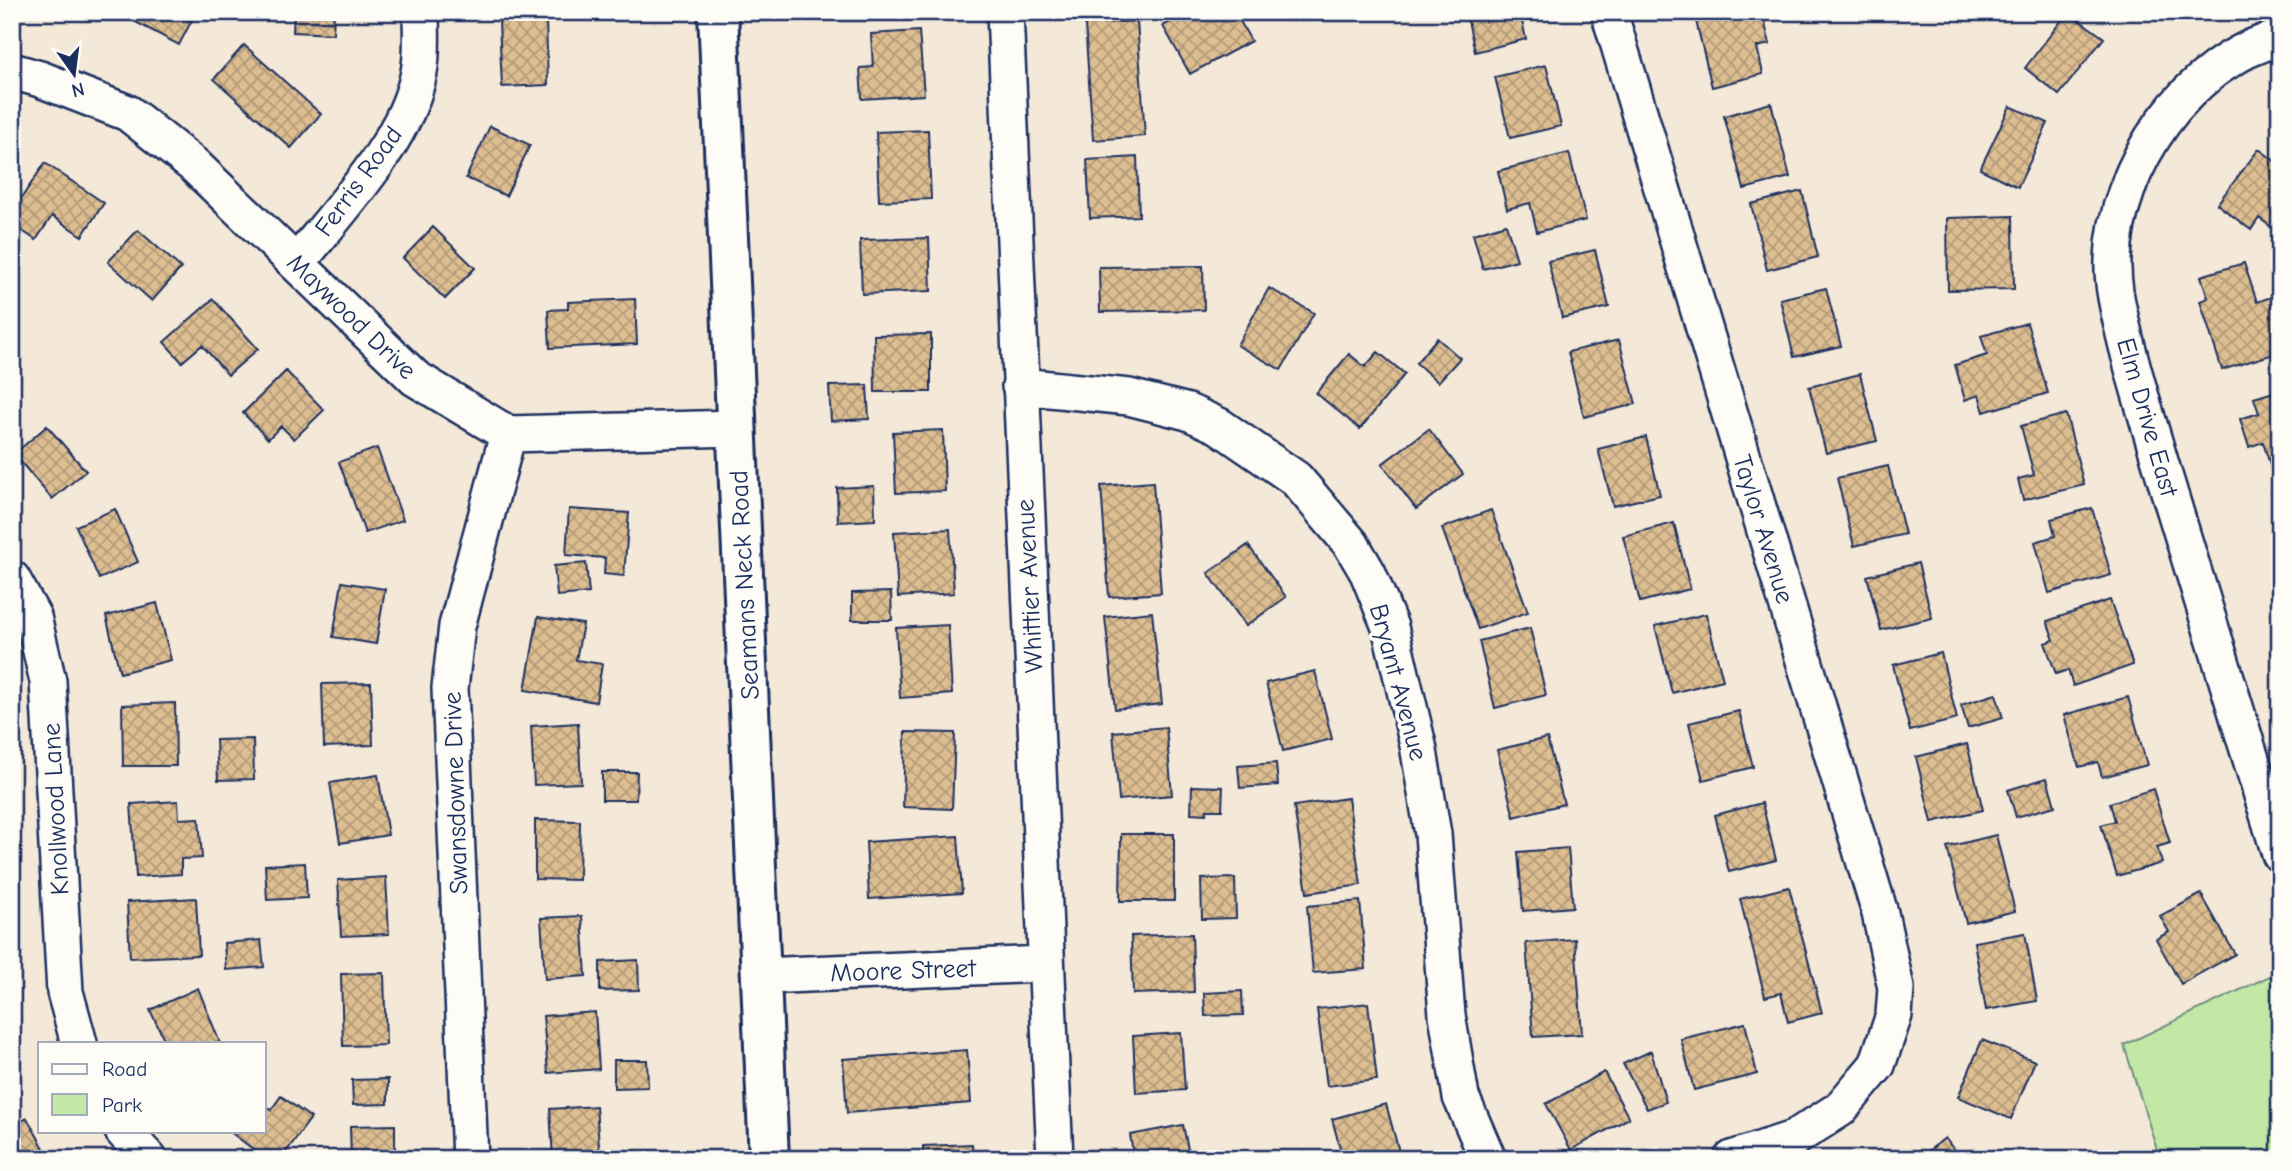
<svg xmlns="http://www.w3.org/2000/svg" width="2292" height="1171" viewBox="0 0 2292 1171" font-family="'Comic Neue',sans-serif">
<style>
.park{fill:#c1e9a5;stroke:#6e8c82;stroke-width:2}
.building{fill:url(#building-cross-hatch);stroke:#1b2f5e;stroke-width:2}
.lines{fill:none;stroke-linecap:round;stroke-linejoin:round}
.minor-casing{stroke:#1b2f5e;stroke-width:40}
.secondary-casing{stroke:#1b2f5e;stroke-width:44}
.minor{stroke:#fdfcf7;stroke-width:35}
.secondary{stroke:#fdfcf7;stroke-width:38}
.labels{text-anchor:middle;stroke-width:7;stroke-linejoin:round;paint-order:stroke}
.street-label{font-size:26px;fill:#1b2f5e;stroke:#fdfcf7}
</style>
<defs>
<pattern id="building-cross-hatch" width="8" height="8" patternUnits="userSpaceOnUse" patternTransform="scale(1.75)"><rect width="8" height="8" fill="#debe91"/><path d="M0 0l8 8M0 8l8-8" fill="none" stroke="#b39b7a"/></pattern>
</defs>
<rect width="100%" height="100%" fill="#f4e9d8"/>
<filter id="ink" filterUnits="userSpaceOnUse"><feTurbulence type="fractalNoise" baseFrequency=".0143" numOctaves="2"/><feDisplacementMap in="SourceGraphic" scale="14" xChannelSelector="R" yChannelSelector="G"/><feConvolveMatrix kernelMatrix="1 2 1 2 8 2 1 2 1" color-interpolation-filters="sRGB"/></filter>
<g filter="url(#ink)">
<!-- park -->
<path class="park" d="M2280,971V1159H2160L2124,1045Z"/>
<!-- building -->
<path class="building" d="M134,12H196L179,45L130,19Z
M294,12H334L333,34L293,32Z
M1189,12H1235L1251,41L1190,74L1163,26Z
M1466,12H1520L1526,39L1475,52Z
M1731,12H1762L1770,44L1757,47L1763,74L1712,87L1696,21Z
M2068,12L2104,38L2059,95L2025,68Z
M546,19L548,85L502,87L499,21Z
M1137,21L1145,136L1093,140L1085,24Z
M919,31L924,95L862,99L860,68L873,67L871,34Z
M244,45L321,114L291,148L214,79Z
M1546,65L1561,126L1510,138L1495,77Z
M1771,103L1790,177L1744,189L1724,116Z
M2010,106L2048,123L2018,187L1980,169Z
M490,126L530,145L506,196L466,178Z
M928,130L931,199L879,201L876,132Z
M2259,149L2280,165V224L2275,230L2259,218L2251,230L2217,204Z
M1569,153L1586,220L1537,232L1530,203L1507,209L1498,171Z
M1137,157L1139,216L1090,218L1087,160Z
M45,163L104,203L82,236L52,216L36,240L12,224V212Z
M1802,191L1818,257L1767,270L1751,204Z
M2013,216L2014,289L1948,290L1947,218Z
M1506,224L1517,260L1483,269L1473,234Z
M433,227L475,268L445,299L403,258Z
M138,230L181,268L152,301L108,262Z
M929,238L931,291L862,294L860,240Z
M1595,250L1609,307L1562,318L1548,261Z
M2244,263L2257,302L2277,295L2280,305V352L2222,370L2200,301L2208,298L2201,276Z
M1203,266L1204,310L1100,312L1099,267Z
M1269,288L1314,313L1281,370L1237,345Z
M1826,288L1841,346L1794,357L1780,299Z
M213,299L258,349L228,375L202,345L182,362L164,342Z
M635,299L637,344L550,348L548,310L568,309V302Z
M2027,323L2048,393L1984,412L1979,395L1965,400L1955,365L1987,355L1981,336Z
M931,334V392H875L874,335Z
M1437,338L1460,358L1438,382L1416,363Z
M1619,340L1636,404L1584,417L1568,352Z
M1378,352L1405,374L1360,429L1316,393L1349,354L1365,367Z
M286,371L324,410L294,439L281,426L268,439L243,413Z
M1860,374L1877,441L1826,453L1809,387Z
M867,385L869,419L831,421L829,386Z
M2280,390V465L2271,468L2263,442L2249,447L2240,419L2259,413L2254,398Z
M2066,414L2084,485L2023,500L2018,479L2034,475L2021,426Z
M47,426L86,471L52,499L14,454Z
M1429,429L1463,474L1416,509L1382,464Z
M943,430L945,491L896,493L893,432Z
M1646,437L1660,495L1613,506L1598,449Z
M377,448L403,520L365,533L339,462Z
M1888,466L1905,534L1854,546L1837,478Z
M1153,482L1161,593L1109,597L1101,486Z
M874,486L875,520L838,522L837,488Z
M2280,489V528L2271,492Z
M2092,508L2111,575L2049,593L2035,542L2055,536L2051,519Z
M115,509L138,562L99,579L76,526Z
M569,509L629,513L624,576L604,574L605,558L566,555Z
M1491,510L1528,612L1478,629L1442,528Z
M1674,523L1690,589L1640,602L1623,536Z
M950,529L954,593L898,597L894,532Z
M1248,545L1286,597L1246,626L1208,573Z
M586,563L589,593L557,596L554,566Z
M1918,563L1932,618L1881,630L1867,576Z
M342,582L385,589L376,644L333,637Z
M891,592L892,620H852V593Z
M2110,600L2133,665L2073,686L2068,670L2056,674L2045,643L2054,640L2047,621Z
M157,603L171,660L120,673L106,616Z
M1152,612L1162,704L1115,709L1105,617Z
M1706,614L1723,680L1672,693L1655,626Z
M538,617L583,624L576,660L602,664L596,702L525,690Z
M948,625L952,694L900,698L896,628Z
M1530,628L1546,695L1495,708L1479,641Z
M1941,653L1957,719L1910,731L1893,665Z
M1315,671L1332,739L1283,751L1266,683Z
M371,683L373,745L324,747L322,684Z
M1996,694L2003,718L1968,728L1961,705Z
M2128,697L2147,765L2102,777L2098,762L2079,767L2064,715Z
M175,703L176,766H123L122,705Z
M1739,711L1753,767L1703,780L1689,723Z
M578,723L581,783L534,785L531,726Z
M1166,727L1172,795L1119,800L1113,732Z
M905,732L955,733L952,809L903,807Z
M1547,738L1564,804L1514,817L1497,750Z
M253,739L254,779L218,780L216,740Z
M1967,744L1983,810L1932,822L1916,757Z
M1276,763L1278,785L1240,788L1238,766Z
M602,772H637L636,800H602Z
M378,775L388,835L340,843L330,783Z
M2047,778L2055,806L2016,817L2008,790Z
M1192,786L1223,787L1222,810H1207L1206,814L1191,813Z
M2153,789L2170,843L2157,847L2162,863L2117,876L2101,825L2115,821L2110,803Z
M1348,798L1361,885L1307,893L1294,806Z
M178,801L179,819L199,818L202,858L181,859V874L136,877L131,804Z
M1762,803L1776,860L1729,872L1715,815Z
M535,820L580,821L579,880L535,879Z
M1121,834H1174V901H1120Z
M1996,835L2015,911L1966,923L1947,847Z
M958,836L962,893L869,899L866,842Z
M1568,848L1573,907L1523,911L1518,852Z
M305,863L307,898L267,900L265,865Z
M386,877L389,934L341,936L338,880Z
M1235,878L1236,918L1202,919L1201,879Z
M1789,887L1822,1013L1788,1022L1781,993L1765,997L1740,899Z
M2201,894L2235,954L2181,984L2156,939L2169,932L2160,916Z
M196,898L199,955L130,958L127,902Z
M1360,901L1366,969L1313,973L1307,906Z
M582,916L586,976L545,979L541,918Z
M2025,933L2037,1001L1986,1010L1974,942Z
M1192,934L1194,992L1133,994L1131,936Z
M1575,939L1582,1034L1533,1037L1526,943Z
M261,940L264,967L226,970L224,943Z
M638,960L639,990L600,991V962Z
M384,973L386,1045L343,1046L341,974Z
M198,988L220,1043H166L150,1010Z
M1242,991L1243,1015L1205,1016L1204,993Z
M1368,1003L1377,1080L1327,1086L1317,1009Z
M595,1012L599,1069L548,1073L543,1016Z
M1745,1023L1757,1074L1694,1090L1681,1039Z
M1181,1033L1185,1090L1136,1093L1133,1036Z
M1982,1040L2035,1061L2011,1119L1958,1097Z
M967,1050L971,1103L847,1113L843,1059Z
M1651,1051L1666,1102L1647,1109L1623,1064Z
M614,1060H647L648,1087L614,1088Z
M1604,1072L1629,1118L1571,1150L1546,1104Z
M388,1079V1104L353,1105L352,1080Z
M281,1096L311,1118L281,1159H266L229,1131H264V1104L271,1110Z
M1386,1104L1401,1159H1343L1332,1119Z
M596,1106L600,1159H553L550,1109Z
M27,1118L50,1159H12V1126Z
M395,1125V1159H351L350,1126Z
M1183,1125L1190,1159H1134L1130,1135Z
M1945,1138L1961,1159H1918Z
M972,1144L973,1159H923V1146Z
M675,1151V1159H636V1152Z"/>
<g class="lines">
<defs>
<path id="minor" d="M1005,12L1055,1159
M1609,12L1880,913L1896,988L1894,1015L1877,1065L1840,1109L1793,1139L1732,1159
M2280,38C2188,60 2115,168 2113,260C2112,287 2119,312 2125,338C2136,384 2151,430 2164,475C2203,601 2241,728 2280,854
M12,71L40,79L128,113L195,166L415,378L508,434L737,428
M297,263C340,209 407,140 419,72C423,53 421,31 421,12
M1020,386L1129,397L1188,412L1219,426L1296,479L1351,544L1368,573L1390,627L1418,745L1433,834L1447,1015L1461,1097L1488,1159
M12,579L33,617L48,681L65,992L79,1043
M761,976L1045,964
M123,1131L149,1159
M470,1159L450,688L457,626L508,434"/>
<path id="secondary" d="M718,12L769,1159"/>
</defs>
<!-- minor casing -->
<use href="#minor" class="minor-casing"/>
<!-- secondary casing -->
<use href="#secondary" class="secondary-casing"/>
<!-- minor -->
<use href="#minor" class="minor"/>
<!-- secondary -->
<use href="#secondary" class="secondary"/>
</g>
</g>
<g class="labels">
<!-- street labels -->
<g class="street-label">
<text transform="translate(358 181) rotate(-54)" y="9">Ferris Road</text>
<text transform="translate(352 316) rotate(44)" y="9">Maywood Drive</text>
<text transform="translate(2148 417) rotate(74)" y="9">Elm Drive East</text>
<text transform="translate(1764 529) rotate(73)" y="9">Taylor Avenue</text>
<text transform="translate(744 585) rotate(-93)" y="9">Seamans Neck Road</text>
<text transform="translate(1029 586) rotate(-93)" y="9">Whittier Avenue</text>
<text transform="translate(1399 682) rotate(75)" y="9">Bryant Avenue</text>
<text transform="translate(455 793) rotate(-92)" y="9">Swansdowne Drive</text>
<text transform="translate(55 809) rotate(-93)" y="9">Knollwood Lane</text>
<text transform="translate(903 970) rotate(-2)" y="9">Moore Street</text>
</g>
</g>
<!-- margin -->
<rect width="2292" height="1171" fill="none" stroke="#fdfcf7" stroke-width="42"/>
<rect x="21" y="21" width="2250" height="1129" fill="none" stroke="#1b2f5e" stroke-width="2.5" filter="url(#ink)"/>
<!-- legend -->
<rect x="38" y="1042" width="228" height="91" fill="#fdfcf7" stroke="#a3aaba" stroke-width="2"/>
<rect x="52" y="1064" width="35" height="10" fill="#fdfcf7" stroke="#a3aaba" stroke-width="2"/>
<text x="102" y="1076" font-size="21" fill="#1b2f5e">Road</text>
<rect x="52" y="1094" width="35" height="21" fill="#c1e9a5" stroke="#a3aaba" stroke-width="2"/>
<text x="102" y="1112" font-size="21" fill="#1b2f5e">Park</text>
<!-- north arrow -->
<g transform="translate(74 74) rotate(166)" stroke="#fdfcf7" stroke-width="5" paint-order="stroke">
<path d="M0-5L12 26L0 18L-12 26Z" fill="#1b2f5e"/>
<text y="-10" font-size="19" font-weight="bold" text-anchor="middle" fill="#1b2f5e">N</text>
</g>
</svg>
